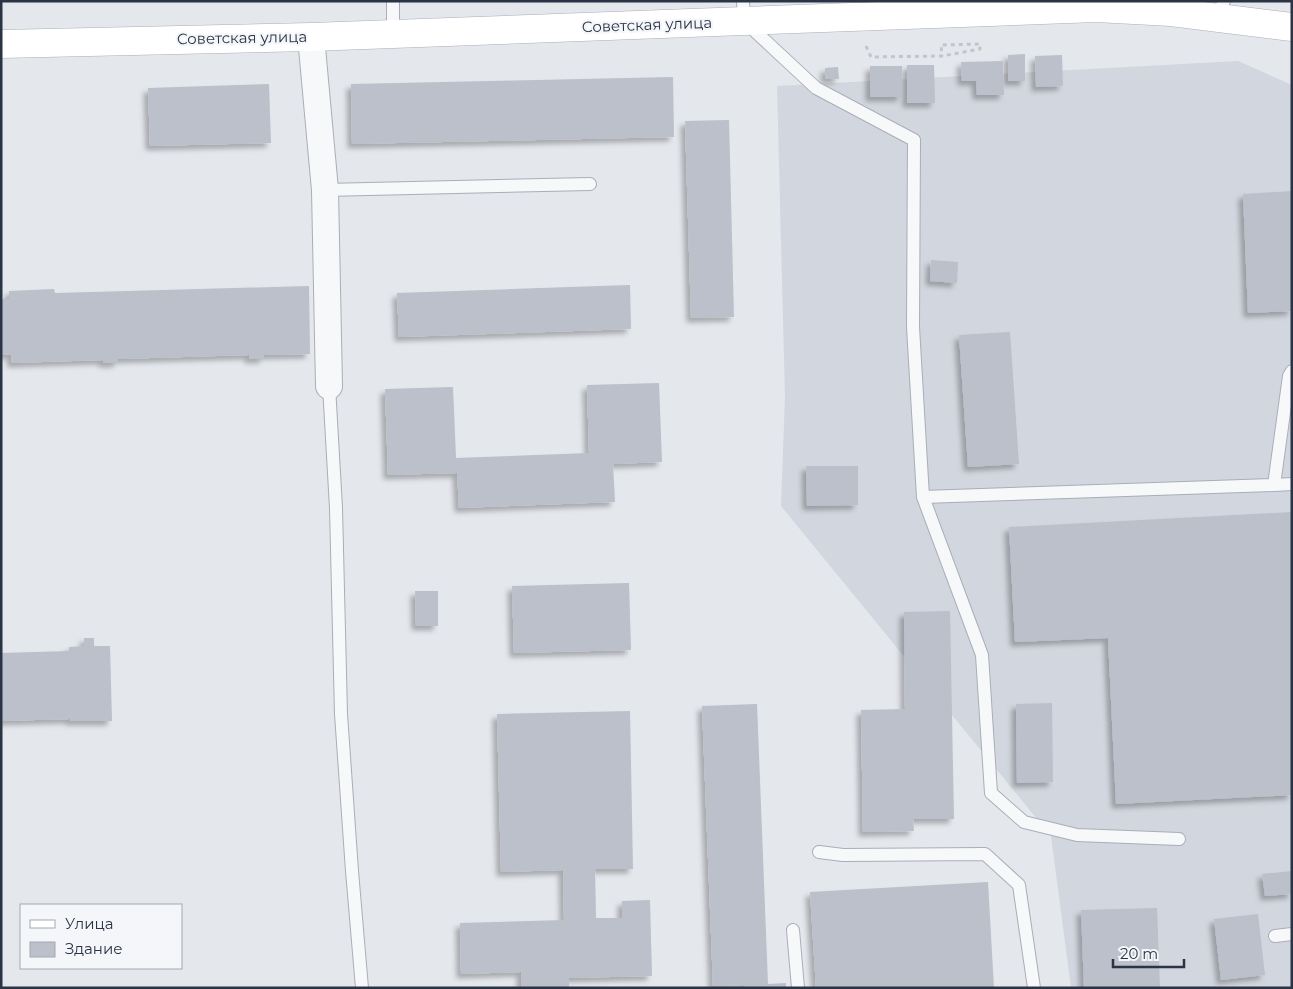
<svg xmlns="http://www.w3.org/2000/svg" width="1293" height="989" viewBox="0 0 1293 989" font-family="Montserrat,sans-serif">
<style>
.built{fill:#d2d6de}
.building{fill:#bbc0ca;filter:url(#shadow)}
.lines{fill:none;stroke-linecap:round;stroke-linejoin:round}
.lane-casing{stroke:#a9aeb7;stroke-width:14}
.street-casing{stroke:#a9aeb7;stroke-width:28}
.secondary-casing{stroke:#a9aeb7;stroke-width:29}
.path{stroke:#c2c5cb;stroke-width:3;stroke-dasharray:4 4;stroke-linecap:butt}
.lane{stroke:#f7f8fa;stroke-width:12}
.street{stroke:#f7f8fa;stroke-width:26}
.secondary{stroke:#fff;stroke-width:28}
.labels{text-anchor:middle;stroke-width:4.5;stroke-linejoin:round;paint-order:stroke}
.street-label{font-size:15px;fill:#2b3445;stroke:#f4f6f9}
</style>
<defs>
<filter id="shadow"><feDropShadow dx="-4.5" dy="4.5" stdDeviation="2.5" flood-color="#0004"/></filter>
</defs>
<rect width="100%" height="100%" fill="#e4e7ec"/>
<!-- built -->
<path class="built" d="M1238,61L1292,85V988H1071L1051,836L781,506L785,397L777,86Z"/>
<!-- building -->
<path class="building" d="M1025,54V81H1008V55Z
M1062,55L1063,86L1036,87L1035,56Z
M1003,61L1004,95H977L976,81H962L961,62Z
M907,65H934L935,103H907Z
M870,66H902V97H870Z
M838,67L839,79H825V68Z
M673,77L674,137L352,144L351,84Z
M269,84L271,143L150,146L148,88Z
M729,120L734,317L691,318L685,121Z
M1292,191V311L1248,313L1243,194Z
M931,260L958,262L957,283L930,281Z
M630,285L631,329L399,337L397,293Z
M309,286L310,354L264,355V359H249V355L118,359V363H103V360L12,363L11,354L1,355V299H9V291L54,289L55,293Z
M1010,332L1019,464L968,467L959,335Z
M659,383L662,462L613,464L615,502L459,508L457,473L388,475L385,389L453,387L456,458L589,453L587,385Z
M806,466H858V505L807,506Z
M1292,512V795L1116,804L1108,638L1015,642L1009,527Z
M629,583L631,650L514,653L512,586Z
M415,591H438V626H416Z
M950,611L954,819H913L914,831L863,832L861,710L905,709L904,612Z
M84,638H94V646H110L112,721H70V719L1,721V653L69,651V647L84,646Z
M1052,703L1053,782L1017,783L1016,704Z
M757,704L768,984L786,983V988H744V985L713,986L702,706Z
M630,711L633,869H595L596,918H622V901L650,900L652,976L569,978V988H521V972L461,974L460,923L564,920L563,870L501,872L497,714Z
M1292,871V894L1265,896L1262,874Z
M988,882L994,988H816L810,892Z
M1157,908L1160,988H1084L1081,910Z
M1258,914L1265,975L1221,980L1214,919Z"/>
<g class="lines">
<defs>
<path id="lane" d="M393,1V34
M743,1L744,21L816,88L914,140L913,327L923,497L1274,485L1289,376L1292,371
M1216,18L1224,1
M325,190L590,184
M329,386L336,508L341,714L352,871L362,988
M1274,485L1292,484
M923,497L982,655L991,793L1024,822L1077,835L1179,839
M819,852L843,855L985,854L1019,885L1034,988
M793,930L798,988
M1275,936L1292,934"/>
<path id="street" d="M311,37L325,190L329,386"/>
<path id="secondary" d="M1,44L311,37L1096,8L1171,12L1292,27"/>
</defs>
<!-- lane casing -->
<use href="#lane" class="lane-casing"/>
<!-- street casing -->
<use href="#street" class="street-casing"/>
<!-- secondary casing -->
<use href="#secondary" class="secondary-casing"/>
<!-- path -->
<path class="path" d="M866,46L871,57L942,56L980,49V44L941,45L942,56"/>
<!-- lane -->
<use href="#lane" class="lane"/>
<!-- street -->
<use href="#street" class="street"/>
<!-- secondary -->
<use href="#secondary" class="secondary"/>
</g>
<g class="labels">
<!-- street labels -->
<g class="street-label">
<text transform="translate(647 25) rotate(-2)" y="5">Советская улица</text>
<text transform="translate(242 38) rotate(-1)" y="5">Советская улица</text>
</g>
</g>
<!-- border -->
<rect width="1293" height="989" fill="none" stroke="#2b3445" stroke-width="5"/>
<!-- legend -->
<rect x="20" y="904" width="162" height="65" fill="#f4f6f9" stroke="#a4a8b1"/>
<rect x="30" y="920" width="25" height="8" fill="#ffffff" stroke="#a4a8b1"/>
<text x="65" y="929" font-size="15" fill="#2b3445">Улица</text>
<rect x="30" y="942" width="25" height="15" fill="#bbc0ca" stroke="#a4a8b1"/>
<text x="65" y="954" font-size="15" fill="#2b3445">Здание</text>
<!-- scale -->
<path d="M1113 959v8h71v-8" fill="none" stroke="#2b3445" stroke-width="2.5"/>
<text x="1120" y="959" font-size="15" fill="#2b3445" stroke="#f4f6f9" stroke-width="4" paint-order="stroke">20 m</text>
</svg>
